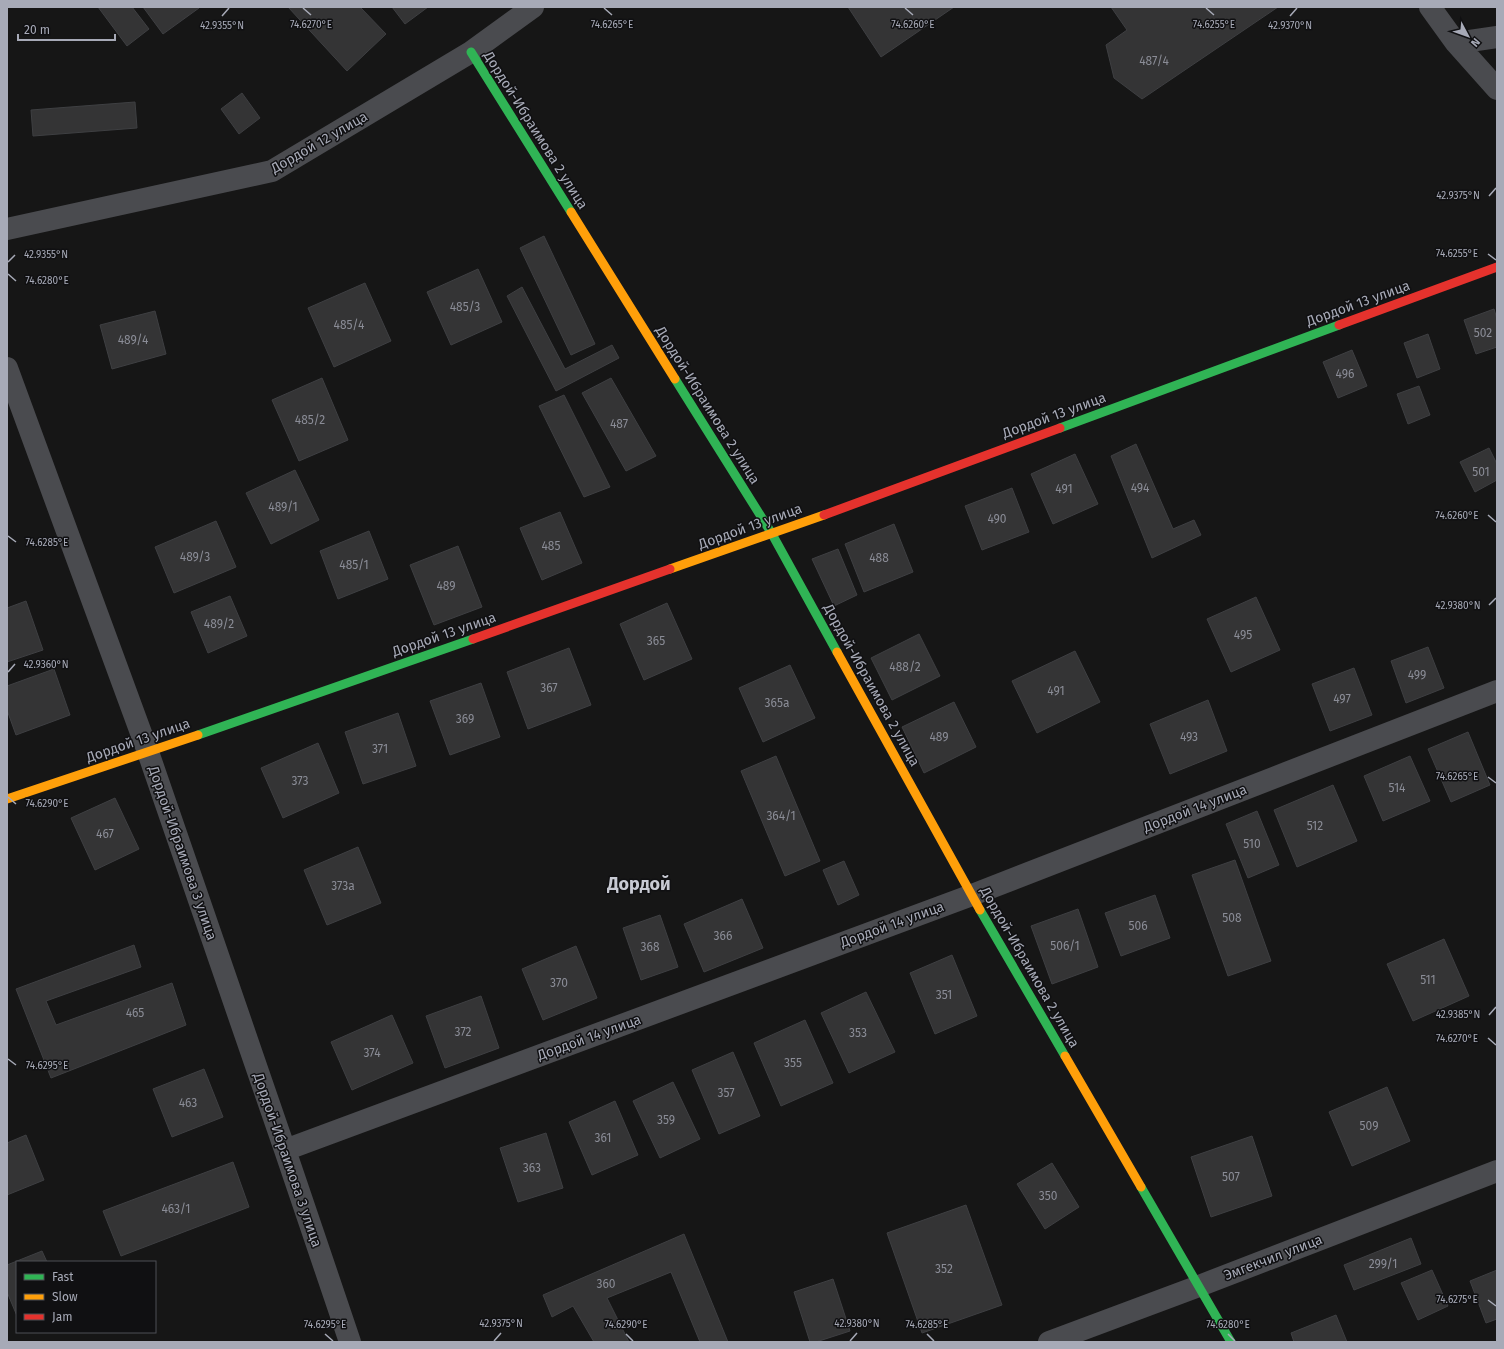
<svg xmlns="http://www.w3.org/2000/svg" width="1504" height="1349" viewBox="0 0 1504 1349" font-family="'Fira Sans',sans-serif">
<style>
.building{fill:#343435;stroke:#3e3f42}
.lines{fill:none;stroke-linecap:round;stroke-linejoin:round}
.street{stroke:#4a4b4f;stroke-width:22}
.fast{stroke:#30b455;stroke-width:9}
.slow{stroke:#ff9f0a;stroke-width:9}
.jam{stroke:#e5322d;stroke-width:9}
.ticks{fill:none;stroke:#a7aab7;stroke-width:1.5}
.labels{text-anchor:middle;stroke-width:3;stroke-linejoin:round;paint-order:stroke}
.number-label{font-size:12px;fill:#8a8c96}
.street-label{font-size:14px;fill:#a7aab7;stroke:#101012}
.district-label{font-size:18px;font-weight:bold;fill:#c8cad3;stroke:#101012}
.ticks-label{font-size:10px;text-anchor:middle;fill:#a7aab7;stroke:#101012;stroke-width:3;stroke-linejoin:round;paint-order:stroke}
</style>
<rect width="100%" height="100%" fill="#161616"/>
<!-- building -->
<path class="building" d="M98,7H132L149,29L127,46Z
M143,7H199V8L163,34Z
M288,7H360L386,34L347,71Z
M392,7H428L405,24Z
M848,7H954L881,57Z
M1111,7H1278L1142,99L1114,78L1106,45L1127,30Z
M242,93L260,118L239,134L221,109Z
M135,102L137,128L33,136L31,110Z
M544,236L595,344L571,355L520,248Z
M478,269L502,322L451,345L427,292Z
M365,283L391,341L334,367L308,308Z
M522,287L565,369L612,345L619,358L556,391L507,296Z
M1494,309L1497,319V347L1476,354L1464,320Z
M155,311L166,354L112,369L100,325Z
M1428,334L1440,369L1417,378L1404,343Z
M1352,350L1367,386L1338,398L1323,362Z
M322,378L348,440L299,461L272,400Z
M611,378L656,456L626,471L582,393Z
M1419,386L1430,415L1408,424L1397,394Z
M564,395L610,487L584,497L539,406Z
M1136,444L1173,529L1194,520L1201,535L1152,558L1111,456Z
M1489,448L1497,464V480L1475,492L1460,462Z
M1075,454L1098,504L1053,524L1031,474Z
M295,470L319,520L271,544L246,493Z
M1012,488L1029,532L982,550L965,506Z
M560,512L582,563L542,580L520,528Z
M216,521L236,567L174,593L155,547Z
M894,524L913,572L864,592L845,544Z
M369,531L388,579L338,599L320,551Z
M458,546L482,607L434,625L410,565Z
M838,549L857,595L834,606L812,559Z
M230,596L247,636L208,653L191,612Z
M1256,597L1280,650L1231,672L1207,619Z
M26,601L43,650L7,662V608Z
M667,603L692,659L644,680L620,624Z
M919,634L940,676L892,700L871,658Z
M1428,647L1444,688L1406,703L1391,661Z
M569,648L591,705L528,729L507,672Z
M1075,651L1100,702L1037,733L1012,681Z
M790,665L815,718L763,742L739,688Z
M1354,668L1372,715L1330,731L1312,684Z
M54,669L70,715L16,735L7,710V686Z
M481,683L500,737L450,755L430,701Z
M1208,700L1227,751L1170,774L1150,724Z
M954,702L976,747L924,773L902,727Z
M398,713L416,766L363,784L345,732Z
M1468,732L1490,785L1451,802L1428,749Z
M318,743L339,793L283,818L261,768Z
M776,756L820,861L785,876L741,771Z
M1410,756L1430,801L1383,821L1364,776Z
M1333,785L1357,841L1297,867L1274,810Z
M115,798L139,849L95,870L71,818Z
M1257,811L1279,865L1248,878L1226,824Z
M358,847L381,903L327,925L304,870Z
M1235,860L1271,961L1228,976L1192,875Z
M844,861L859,895L838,905L823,870Z
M1155,895L1170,938L1121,956L1105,913Z
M742,899L763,948L704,972L684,924Z
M1078,909L1098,967L1052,984L1031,926Z
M660,915L678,967L641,980L623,928Z
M1444,939L1469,996L1413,1021L1387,964Z
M134,945L141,967L46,1001L56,1025L172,983L186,1025L51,1078L16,989Z
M576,946L597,998L543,1020L522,969Z
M952,955L977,1016L935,1034L910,973Z
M866,992L895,1052L849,1073L821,1013Z
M481,996L499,1048L445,1068L426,1016Z
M392,1015L413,1063L352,1090L331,1042Z
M805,1020L833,1083L781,1106L754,1043Z
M733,1052L760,1116L719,1134L692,1070Z
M204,1069L223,1117L172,1137L153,1089Z
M673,1082L700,1139L660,1158L633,1101Z
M1387,1087L1410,1141L1352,1166L1329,1112Z
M615,1101L638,1155L592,1175L569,1122Z
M546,1133L563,1188L518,1202L500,1148Z
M26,1135L44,1180L7,1195V1143Z
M1252,1136L1272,1196L1211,1217L1191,1157Z
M233,1162L249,1207L121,1256L103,1211Z
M1052,1163L1079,1207L1045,1229L1017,1184Z
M966,1205L1002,1305L922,1333L887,1233Z
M684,1234L728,1342H700L671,1272L607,1298L629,1342H594L573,1306L552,1317L543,1295Z
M1411,1238L1421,1264L1354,1290L1344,1265Z
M42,1251L47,1262H17V1316L7,1292V1265Z
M1432,1270L1448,1306L1418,1320L1401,1283Z
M1497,1270V1319L1486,1323L1470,1281Z
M833,1279L850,1331L816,1342H810L794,1292Z
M1336,1315L1347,1342H1294L1291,1333Z"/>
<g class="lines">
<!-- street -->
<path class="street" d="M1430,7L1456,43L1497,89
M1456,43L1497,37
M7,229L272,171L471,52L533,7
M7,368L148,752L285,1150L350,1342
M285,1150L972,895L1497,691
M1049,1342L1199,1286L1497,1171"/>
<!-- fast -->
<path class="fast" d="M471,52L571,212
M675,379L772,534L837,652
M1060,428L1339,325
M198,735L473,639
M980,910L1065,1056
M1141,1187L1231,1342"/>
<!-- slow -->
<path class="slow" d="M571,212L675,379
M670,569L824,515
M837,652L980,910
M7,799L198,735
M1065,1056L1141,1187"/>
<!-- jam -->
<path class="jam" d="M1339,325L1497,267
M824,515L1060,428
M473,639L670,569"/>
</g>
<!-- ticks -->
<path class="ticks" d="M303,8L311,15M604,8L612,15M905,8L913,15M1206,8L1214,15M222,16L229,8M1290,16L1297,8M1489,196L1496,188M1488,254L1496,260M8,262L15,255M8,274L16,281M1488,515L1496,522M8,536L16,542M1489,605L1496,598M8,672L15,664M1488,777L1496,783M8,797L16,804M1489,1015L1496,1007M1488,1038L1496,1045M8,1059L16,1065M1488,1300L1496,1306M325,1334L333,1341M626,1334L633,1341M927,1334L934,1341M1228,1334L1235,1341M494,1341L501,1333M850,1341L857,1333"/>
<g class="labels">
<!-- number labels -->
<g class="number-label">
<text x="1154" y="65">487/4</text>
<text x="465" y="311">485/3</text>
<text x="349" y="329">485/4</text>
<text x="1483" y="337">502</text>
<text x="133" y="344">489/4</text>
<text x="1345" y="378">496</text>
<text x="310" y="424">485/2</text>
<text x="619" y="428">487</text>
<text x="1481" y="476">501</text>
<text x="1140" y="492">494</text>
<text x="1064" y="493">491</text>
<text x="283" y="511">489/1</text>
<text x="997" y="523">490</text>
<text x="551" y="550">485</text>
<text x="195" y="561">489/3</text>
<text x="879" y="562">488</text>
<text x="354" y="569">485/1</text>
<text x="446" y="590">489</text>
<text x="219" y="628">489/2</text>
<text x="1243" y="639">495</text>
<text x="656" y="645">365</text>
<text x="905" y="671">488/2</text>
<text x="1417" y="679">499</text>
<text x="549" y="692">367</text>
<text x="1056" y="695">491</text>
<text x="1342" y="703">497</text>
<text x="777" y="707">365а</text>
<text x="465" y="723">369</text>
<text x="939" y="741">489</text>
<text x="1189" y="741">493</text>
<text x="380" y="753">371</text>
<text x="300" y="785">373</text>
<text x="1397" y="792">514</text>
<text x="781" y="820">364/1</text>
<text x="1315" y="830">512</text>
<text x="105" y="838">467</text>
<text x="1252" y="848">510</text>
<text x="343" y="890">373а</text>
<text x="1232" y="922">508</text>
<text x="1138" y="930">506</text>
<text x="723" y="940">366</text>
<text x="1065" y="950">506/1</text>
<text x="650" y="951">368</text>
<text x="1428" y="984">511</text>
<text x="559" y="987">370</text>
<text x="944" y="999">351</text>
<text x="135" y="1017">465</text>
<text x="463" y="1036">372</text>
<text x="858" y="1037">353</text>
<text x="372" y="1057">374</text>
<text x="793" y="1067">355</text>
<text x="726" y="1097">357</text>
<text x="188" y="1107">463</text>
<text x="666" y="1124">359</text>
<text x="1369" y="1130">509</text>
<text x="603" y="1142">361</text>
<text x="532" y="1172">363</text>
<text x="1231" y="1181">507</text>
<text x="1048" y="1200">350</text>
<text x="176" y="1213">463/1</text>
<text x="1383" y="1268">299/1</text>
<text x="944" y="1273">352</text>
<text x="606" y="1288">360</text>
</g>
<!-- street labels -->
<g class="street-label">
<text transform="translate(536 130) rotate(58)" y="5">Дордой-Ибраимова 2 улица</text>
<text transform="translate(319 142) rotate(-30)" y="5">Дордой 12 улица</text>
<text transform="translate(1358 303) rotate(-20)" y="5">Дордой 13 улица</text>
<text transform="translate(708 405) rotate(58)" y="5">Дордой-Ибраимова 2 улица</text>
<text transform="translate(1054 415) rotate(-20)" y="5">Дордой 13 улица</text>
<text transform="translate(750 526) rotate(-20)" y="5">Дордой 13 улица</text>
<text transform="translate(444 634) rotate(-19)" y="5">Дордой 13 улица</text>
<text transform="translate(872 685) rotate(61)" y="5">Дордой-Ибраимова 2 улица</text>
<text transform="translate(138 740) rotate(-19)" y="5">Дордой 13 улица</text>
<text transform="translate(1195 808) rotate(-21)" y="5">Дордой 14 улица</text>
<text transform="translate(183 853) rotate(71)" y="5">Дордой-Ибраимова 3 улица</text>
<text transform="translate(892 924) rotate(-20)" y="5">Дордой 14 улица</text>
<text transform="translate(1030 967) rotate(60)" y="5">Дордой-Ибраимова 2 улица</text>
<text transform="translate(589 1037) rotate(-20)" y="5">Дордой 14 улица</text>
<text transform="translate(288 1160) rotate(71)" y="5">Дордой-Ибраимова 3 улица</text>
<text transform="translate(1273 1257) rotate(-21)" y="5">Эмгекчил улица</text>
</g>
<!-- district labels -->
<g class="district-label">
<text x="639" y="890">Дордой</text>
</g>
</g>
<g class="ticks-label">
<text x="1214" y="28">74.6255°E</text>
<text x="311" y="28">74.6270°E</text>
<text x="612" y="28">74.6265°E</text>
<text x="913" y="28">74.6260°E</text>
<text x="222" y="29">42.9355°N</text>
<text x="1290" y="29">42.9370°N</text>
<text x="1458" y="199">42.9375°N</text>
<text x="1457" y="257">74.6255°E</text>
<text x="46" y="258">42.9355°N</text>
<text x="47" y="284">74.6280°E</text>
<text x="1457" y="519">74.6260°E</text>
<text x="47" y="546">74.6285°E</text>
<text x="1458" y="609">42.9380°N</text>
<text x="46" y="668">42.9360°N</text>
<text x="1457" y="780">74.6265°E</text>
<text x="47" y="807">74.6290°E</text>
<text x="1458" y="1018">42.9385°N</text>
<text x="1457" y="1042">74.6270°E</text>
<text x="47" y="1069">74.6295°E</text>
<text x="1457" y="1303">74.6275°E</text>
<text x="501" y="1327">42.9375°N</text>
<text x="857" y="1327">42.9380°N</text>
<text x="325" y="1328">74.6295°E</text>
<text x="626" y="1328">74.6290°E</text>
<text x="927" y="1328">74.6285°E</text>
<text x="1228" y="1328">74.6280°E</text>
</g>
<!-- border -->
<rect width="1504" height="1349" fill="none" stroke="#a7aab7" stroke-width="16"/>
<!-- legend -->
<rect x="16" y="1261" width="140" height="72" fill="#101012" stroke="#4c4e54"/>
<rect x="24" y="1274" width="20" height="6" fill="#30b455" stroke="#4c4e54"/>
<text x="52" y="1281" font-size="12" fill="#a7aab7">Fast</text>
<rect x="24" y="1294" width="20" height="6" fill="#ff9f0a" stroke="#4c4e54"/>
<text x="52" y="1301" font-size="12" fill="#a7aab7">Slow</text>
<rect x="24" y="1314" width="20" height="6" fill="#e5322d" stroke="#4c4e54"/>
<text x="52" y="1321" font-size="12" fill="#a7aab7">Jam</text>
<!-- north arrow -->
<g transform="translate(1468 36) rotate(131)" stroke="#101012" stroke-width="3" paint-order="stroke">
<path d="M0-3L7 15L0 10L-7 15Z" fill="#a7aab7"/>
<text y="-6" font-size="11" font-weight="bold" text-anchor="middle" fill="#a7aab7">N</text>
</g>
<!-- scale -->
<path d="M18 34v6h97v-6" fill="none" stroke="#a7aab7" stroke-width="2"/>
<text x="24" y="34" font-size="12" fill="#a7aab7" stroke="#101012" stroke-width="3" paint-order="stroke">20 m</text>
</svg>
